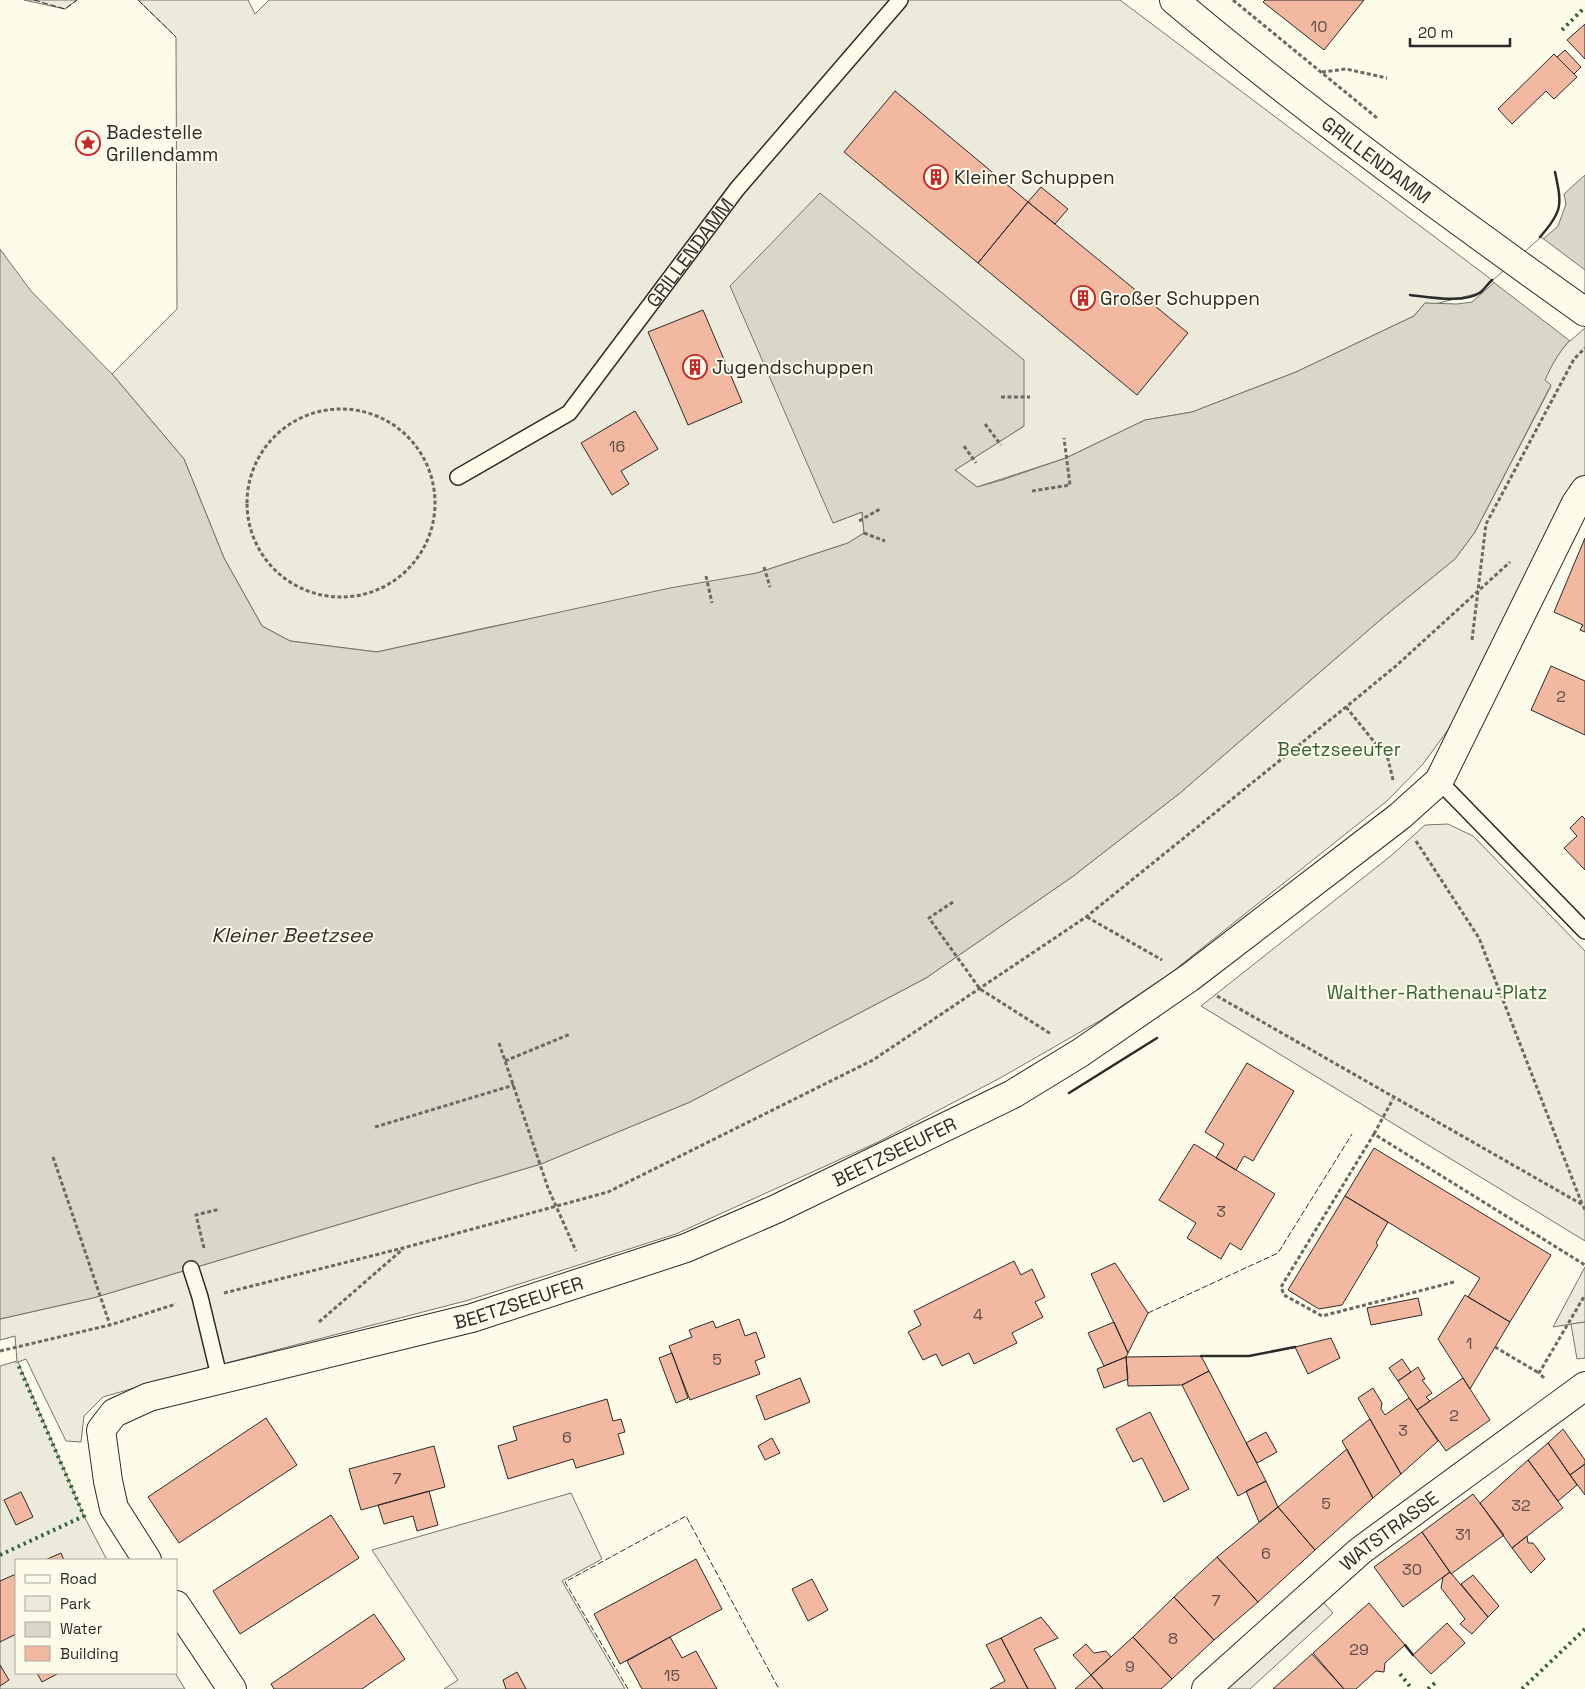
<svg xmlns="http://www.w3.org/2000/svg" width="1585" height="1689" viewBox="0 0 1585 1689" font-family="'Space Grotesk',sans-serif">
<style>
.green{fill:#ecebdb;stroke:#74746e}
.parking{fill:#eceadb;stroke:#74746e}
.water{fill:#d8d7c9;stroke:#74746e}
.pier{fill:#fdfbea;stroke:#74746e}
.building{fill:#f2b8a0;stroke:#2b2b2b}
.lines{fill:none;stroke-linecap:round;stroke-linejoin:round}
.lane-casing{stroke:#2b2b2b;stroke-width:18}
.street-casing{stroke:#2b2b2b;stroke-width:30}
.secondary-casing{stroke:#2b2b2b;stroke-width:30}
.path{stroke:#6a6964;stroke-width:3;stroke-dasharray:4 2.5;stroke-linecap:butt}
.lane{stroke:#fdfbea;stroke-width:15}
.street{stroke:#fdfbea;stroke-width:28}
.secondary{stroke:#fdfbea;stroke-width:28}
.hedge{stroke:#34623c;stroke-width:4;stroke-dasharray:2.5 4;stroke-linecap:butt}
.fence{stroke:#2b2b2b;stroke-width:1;stroke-dasharray:6 2.5;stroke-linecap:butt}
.wall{stroke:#2b2b2b;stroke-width:2.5}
.labels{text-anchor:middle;stroke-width:4;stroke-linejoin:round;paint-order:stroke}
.number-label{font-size:16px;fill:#5d4e48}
.poi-label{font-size:19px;fill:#2b2b2b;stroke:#fdfbea;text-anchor:start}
.street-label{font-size:19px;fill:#2b2b2b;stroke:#fdfbea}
.park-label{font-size:19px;fill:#34623c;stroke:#fdfbea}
.water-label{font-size:20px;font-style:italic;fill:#2b2b2b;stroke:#fdfbea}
</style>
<rect width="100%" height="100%" fill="#fdfbea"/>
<!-- green -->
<path class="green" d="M24,0H77L65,9Z
M138,0H248L255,14L269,0H1120L1492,280L1479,293L1435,304L1425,303L1414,316L1296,372L1192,412L1145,420L1066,458L977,487L955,470L1024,426L833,523L862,512L864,533L848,543L757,573L485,628L377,652L290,641L262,626L224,558L184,459L112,374L177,309L176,37Z
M1585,325V483L1450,727L1423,764L1387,801L1172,972L1101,1020L1002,1077L876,1143L676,1234L469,1300L176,1376L103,1397L84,1416L81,1442L66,1441L26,1359L18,1362L84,1516L107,1560H16V1673H175L185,1689H0V1366L17,1361L15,1336L0,1340V1319L93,1298L541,1164L690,1102L926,978L1072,877L1180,793L1386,615L1455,559L1475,532L1551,386L1544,380C1555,357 1566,342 1585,325Z
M1448,824L1473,836L1585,951V1241L1201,1006L1392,855L1425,825Z
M1585,1267V1322L1553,1327Z
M571,1493L602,1559L562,1581L625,1689H444L458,1680L372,1550Z"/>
<!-- parking -->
<path class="parking" d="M1585,1322V1358L1577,1359L1571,1324Z
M1319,1597L1333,1613L1250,1689H1218Z"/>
<!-- water -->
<path class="water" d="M1585,175V325C1566,342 1555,357 1545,380L1551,385L1475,532L1455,559L1386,615L1180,793L1072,877L926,978L690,1102L541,1164L93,1298L0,1319V249L31,291L112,374L184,459L224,558L262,626L290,641L377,652L670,588L757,573L848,543L864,533L862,512L833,523L730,286L820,193L1024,360V426L955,470L977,487L1002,480L1066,458L1145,420L1192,412L1296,372L1414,316L1425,303L1457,304L1472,302L1558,226L1566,204L1564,194Z"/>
<!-- pier -->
<path class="pier" d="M1541,237L1585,270V328L1570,341L1492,281Z"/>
<!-- building -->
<path class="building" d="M1265,0H1364L1324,50L1263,2Z
M1585,24V59L1567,40Z
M1565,50L1581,67L1574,74L1557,57Z
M1554,54L1577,77L1554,99L1546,91L1512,124L1498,109Z
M895,91L1028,202L978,263L844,152Z
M1041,187L1068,209L1055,224L1028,202Z
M1028,202L1188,333L1137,395L978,263Z
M703,310L742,402L688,425L648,332Z
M635,411L658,449L621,471L629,484L612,495L581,443Z
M1585,538V632L1580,630L1583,625L1554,612Z
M1551,666L1585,681V735L1531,710Z
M1582,816L1585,819V870L1564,848L1577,836L1570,828Z
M1247,1063L1294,1091L1253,1161L1244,1156L1236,1170L1216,1158L1224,1144L1205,1132Z
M1194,1144L1275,1194L1241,1250L1230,1243L1221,1259L1187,1238L1196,1223L1159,1200Z
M1374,1148L1551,1255L1510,1322L1468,1297L1480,1278L1345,1196Z
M1345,1196L1388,1222L1376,1243L1378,1245L1342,1305L1319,1309L1288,1290Z
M1014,1261L1021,1275L1032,1269L1045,1297L1035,1302L1043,1317L1012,1333L1017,1343L974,1364L969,1353L942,1366L936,1354L923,1360L908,1332L921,1325L914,1311Z
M1115,1263L1148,1313L1128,1353L1091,1274Z
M1465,1295L1510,1322L1470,1389L1438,1339Z
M1418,1298L1422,1315L1371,1325L1367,1308Z
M739,1319L745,1336L756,1332L765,1357L755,1361L760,1374L690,1400L669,1346L692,1337L689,1330L713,1321L716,1328Z
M1114,1322L1128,1353L1126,1357L1104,1366L1088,1333Z
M1331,1338L1340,1358L1308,1374L1295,1347Z
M672,1353L688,1398L676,1403L659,1358Z
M1201,1356L1209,1371L1182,1385L1128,1386L1126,1357Z
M1126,1357L1128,1379L1104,1388L1097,1369Z
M1402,1359L1411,1372L1398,1381L1389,1368Z
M1418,1367L1425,1379L1422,1380L1432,1393L1426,1397L1430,1401L1417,1410L1398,1381Z
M1209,1371L1266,1481L1238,1496L1182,1385Z
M800,1378L810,1402L765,1420L756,1396Z
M1463,1378L1490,1420L1446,1451L1417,1410Z
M1373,1388L1382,1403L1381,1409L1385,1415L1409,1398L1438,1441L1401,1474L1358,1398Z
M607,1399L613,1421L621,1419L625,1432L618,1434L624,1454L576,1468L573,1459L508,1479L498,1446L517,1440L513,1427Z
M1150,1412L1189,1489L1164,1502L1142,1458L1133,1462L1116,1429Z
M266,1418L297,1465L179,1543L148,1497Z
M1370,1419L1401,1474L1373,1498L1342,1441Z
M1563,1429L1585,1460V1464L1570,1475L1548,1443Z
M1266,1432L1277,1452L1257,1463L1246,1443Z
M772,1438L780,1453L765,1460L758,1446Z
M1548,1443L1577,1485L1558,1501L1528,1460Z
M434,1446L445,1487L361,1510L349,1469Z
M1347,1449L1373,1498L1315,1550L1278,1507Z
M1528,1460L1563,1508L1512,1548L1480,1503Z
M1585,1464V1495L1570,1475Z
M1266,1481L1278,1507L1259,1522L1246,1491Z
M429,1491L438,1525L417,1531L413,1516L384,1524L378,1505Z
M21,1492L33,1517L16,1525L4,1500Z
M1473,1494L1504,1535L1451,1574L1422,1532Z
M1278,1507L1315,1550L1258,1602L1217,1557Z
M331,1515L359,1558L240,1634L213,1591Z
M1422,1532L1450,1572L1403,1607L1374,1567Z
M1527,1536L1528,1543H1533L1545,1559L1531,1573L1512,1548Z
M61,1553L64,1560H45Z
M1217,1557L1258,1602L1214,1640L1174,1597Z
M696,1559L722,1609L620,1664L594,1614Z
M1450,1572L1488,1617L1472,1634L1460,1624L1465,1619L1441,1588L1443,1577Z
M16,1574V1634L0,1642V1581Z
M1473,1575L1499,1606L1488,1617L1461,1584Z
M812,1579L828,1610L808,1621L792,1589Z
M1174,1597L1214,1640L1172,1679L1133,1637Z
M1369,1603L1405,1645L1385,1663L1384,1672L1376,1671L1356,1689H1344L1313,1653Z
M374,1614L405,1659L362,1689H274L271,1684Z
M1041,1617L1058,1638L1034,1649L1056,1689H1028L1001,1638Z
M1447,1623L1465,1643L1431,1674L1413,1655Z
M670,1637L682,1658L696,1651L717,1689H642L627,1661Z
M1133,1637L1172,1679L1161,1689H1103L1091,1675Z
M1001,1638L1028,1689H990L1005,1681L986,1645Z
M1086,1644L1094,1653L1106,1651L1111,1657L1091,1675L1073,1655Z
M1312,1654L1344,1689H1273Z
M0,1665L9,1680L0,1686Z
M517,1672L526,1689H506L503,1680Z
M37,1673H59L42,1682Z
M1091,1675L1103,1689H1075Z"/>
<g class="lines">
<defs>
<g id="lane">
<path id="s1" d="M458,477L569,413L737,189L900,0"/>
<path d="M1439,781L1585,931"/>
<path d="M191,1269L200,1297L220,1380"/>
</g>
<g id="street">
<path id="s2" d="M147,1560L114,1508L108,1481L101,1430L114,1413L149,1397L472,1318L686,1248L776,1209L1013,1094L1080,1053L1189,978L1400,816L1439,781L1576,503L1585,490"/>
<path d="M176,1605L232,1689"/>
<path id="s3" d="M1206,1689L1360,1551L1585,1386"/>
</g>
<g id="secondary">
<path id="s4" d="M1174,0C1305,110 1445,212 1585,312"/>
</g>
</defs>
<!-- lane casing -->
<use href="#lane" class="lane-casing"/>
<!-- street casing -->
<use href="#street" class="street-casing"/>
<!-- secondary casing -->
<use href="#secondary" class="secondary-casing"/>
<!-- path -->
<path class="path" d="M1233,0L1377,118
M1322,72L1346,69L1387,78
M1001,397H1030
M247 503a94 94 0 1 1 188 0a94 94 0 1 1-188 0Z
M985,424L1001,445
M964,446L976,463
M1032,491L1070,485L1064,438
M859,521L880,509
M864,533L885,541
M764,567L770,587
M706,576L712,603
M1472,640L1486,524L1574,359L1585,348
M1346,707L1388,759L1393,780
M1416,841L1479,938L1582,1204
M953,902L929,918L980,989L1051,1034
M1087,917L1162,960
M1217,996L1583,1205L1585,1210
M499,1043L548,1188L576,1251
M505,1061L570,1034
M375,1127L514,1085
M1374,1134L1393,1099
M53,1157L110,1325
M204,1248L196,1215L220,1209
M1454,1282L1322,1316L1284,1295L1281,1287L1374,1134L1585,1265
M224,1293L403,1248L608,1192L873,1060L1086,917L1346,707L1397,665L1510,562
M319,1322L403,1249
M1495,1347L1539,1373
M0,1351L110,1325L176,1304
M1544,1378L1539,1373L1585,1295"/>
<!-- lane -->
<use href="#lane" class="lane"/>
<!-- street -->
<use href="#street" class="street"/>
<!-- secondary -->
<use href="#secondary" class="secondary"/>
<!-- hedge -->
<path class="hedge" d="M1562,30L1585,7
M0,1555L84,1516L17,1362
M1400,1674L1412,1689
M1428,1689L1436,1682
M1522,1689L1585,1629"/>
<!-- fence -->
<path class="fence" d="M34,0L65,9L77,0
M138,0L176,37
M1148,1313L1278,1253L1352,1134
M628,1689L565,1582L686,1516L779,1689"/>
<!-- wall -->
<path class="wall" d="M1540,237C1563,211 1562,205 1555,172
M1410,295C1428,297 1465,304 1481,292C1485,288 1488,284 1492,280
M1069,1093L1157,1038
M1201,1356H1249L1295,1347
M1405,1645L1413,1655"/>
</g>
<!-- icons -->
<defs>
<symbol id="sight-ring" viewBox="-11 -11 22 22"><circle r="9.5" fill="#fdfbea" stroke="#c62828" stroke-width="1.5"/><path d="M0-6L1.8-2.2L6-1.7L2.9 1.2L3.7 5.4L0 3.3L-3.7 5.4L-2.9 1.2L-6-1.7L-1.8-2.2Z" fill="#c62828"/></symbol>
<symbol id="building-ring" viewBox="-11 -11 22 22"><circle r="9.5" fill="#fdfbea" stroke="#c62828" stroke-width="1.5"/><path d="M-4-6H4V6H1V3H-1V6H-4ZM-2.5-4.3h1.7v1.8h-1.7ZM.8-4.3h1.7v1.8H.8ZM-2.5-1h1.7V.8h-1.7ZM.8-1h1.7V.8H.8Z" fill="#c62828"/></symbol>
</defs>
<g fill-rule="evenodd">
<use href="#sight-ring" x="74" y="129" width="28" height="28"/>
<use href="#building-ring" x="922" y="163" width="28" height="28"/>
<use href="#building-ring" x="1069" y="284" width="28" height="28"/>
<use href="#building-ring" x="681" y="353" width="28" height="28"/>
</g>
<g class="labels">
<!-- number labels -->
<g class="number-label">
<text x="1319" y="32">10</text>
<text x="617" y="452">16</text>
<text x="1561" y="702">2</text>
<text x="1221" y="1217">3</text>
<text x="978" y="1320">4</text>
<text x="1469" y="1349">1</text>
<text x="717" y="1365">5</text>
<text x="1454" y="1421">2</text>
<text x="1403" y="1436">3</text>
<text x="567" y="1443">6</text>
<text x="397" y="1484">7</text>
<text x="1326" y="1509">5</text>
<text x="1521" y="1511">32</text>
<text x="1463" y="1540">31</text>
<text x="1266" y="1559">6</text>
<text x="1412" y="1575">30</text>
<text x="1216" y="1606">7</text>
<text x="1173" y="1644">8</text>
<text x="1359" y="1655">29</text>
<text x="1130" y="1672">9</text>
<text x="672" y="1681">15</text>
</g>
<!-- poi labels -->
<g class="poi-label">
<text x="106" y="139">Badestelle<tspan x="106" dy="22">Grillendamm</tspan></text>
<text x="954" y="184">Kleiner Schuppen</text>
<text x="1100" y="305">Großer Schuppen</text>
<text x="712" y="374">Jugendschuppen</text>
</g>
<!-- street labels -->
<g class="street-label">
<text dy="7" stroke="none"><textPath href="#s4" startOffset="258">GRILLENDAMM</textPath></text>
<text dy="7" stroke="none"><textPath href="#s1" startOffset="329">GRILLENDAMM</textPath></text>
<text dy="7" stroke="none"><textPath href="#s2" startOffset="988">BEETZSEEUFER</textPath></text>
<text dy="7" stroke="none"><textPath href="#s2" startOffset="582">BEETZSEEUFER</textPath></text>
<text dy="7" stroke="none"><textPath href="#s3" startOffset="242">WATSTRASSE</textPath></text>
</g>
<!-- park labels -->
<g class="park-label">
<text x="1339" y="756">Beetzseeufer</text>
<text x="1437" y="999">Walther-Rathenau-Platz</text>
</g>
<!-- water labels -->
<g class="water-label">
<text x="292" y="942">Kleiner Beetzsee</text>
</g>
</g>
<!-- legend -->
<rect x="15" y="1559" width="162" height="115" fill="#fdfbea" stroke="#a9a89e"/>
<rect x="25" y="1575" width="25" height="8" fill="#fdfbea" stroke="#a9a89e"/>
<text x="60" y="1584" font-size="15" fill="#2b2b2b">Road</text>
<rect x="25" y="1596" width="25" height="15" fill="#ecebdb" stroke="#a9a89e"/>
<text x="60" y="1609" font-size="15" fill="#2b2b2b">Park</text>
<rect x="25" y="1622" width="25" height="15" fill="#d8d7c9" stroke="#a9a89e"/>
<text x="60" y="1634" font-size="15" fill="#2b2b2b">Water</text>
<rect x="25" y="1646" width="25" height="15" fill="#f2b8a0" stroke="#a9a89e"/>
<text x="60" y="1659" font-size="15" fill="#2b2b2b">Building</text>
<!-- scale -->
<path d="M1410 38v8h100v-8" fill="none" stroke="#2b2b2b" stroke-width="2.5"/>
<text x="1418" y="38" font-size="15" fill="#2b2b2b" stroke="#fdfbea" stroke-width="4" paint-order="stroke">20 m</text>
</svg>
